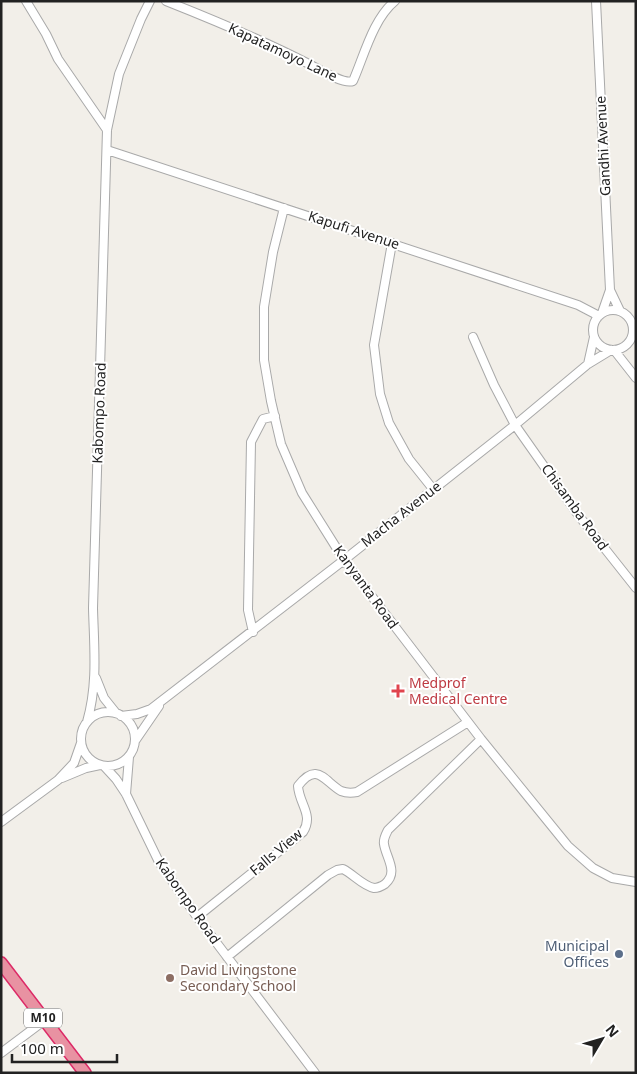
<svg xmlns="http://www.w3.org/2000/svg" width="637" height="1074" viewBox="0 0 637 1074" font-family="'Noto Sans',sans-serif">
<style>
.lines{fill:none;stroke-linecap:round;stroke-linejoin:round}
.minor-casing{stroke:#a9a9a9;stroke-width:10}
.highway-casing{stroke:#dc2a67;stroke-width:14}
.minor{stroke:#fff;stroke-width:8}
.highway{stroke:#e892a2;stroke-width:11}
.health-dot{fill:#e0444e;stroke:#fff;stroke-width:2}
.service-dot{fill:#5c6f8a;stroke:#fff;stroke-width:2}
.education-dot{fill:#8d6e63;stroke:#fff;stroke-width:2}
.labels{text-anchor:middle;stroke-width:4;stroke-linejoin:round;paint-order:stroke}
.shield{fill:#fff;stroke:#646464;stroke-width:1}
.shield-label{font-size:12px;font-weight:bold;fill:#222}
.street-label{font-size:14px;fill:#222;stroke:#fff}
.health-label{font-size:14px;fill:#be3a42;stroke:#fff;text-anchor:start}
.service-label{font-size:14px;fill:#4e5e75;stroke:#fff;text-anchor:end}
.education-label{font-size:14px;fill:#785e54;stroke:#fff;text-anchor:start}
</style>
<rect width="100%" height="100%" fill="#f2efe9"/>
<g class="lines">
<defs>
<path id="minor" d="M26,1L46,34L58,59L107,130
M166,1C214,20 262,40 307,63C317,68 343,85 353,81C364,56 373,19 395,1
M596,1L610,290L620,311
M107,150L578,305L599,316
M284,208L273,252L264,307V360L271,401L281,444L302,493L344,560L481,739L568,846L593,868L612,878L636,882
M392,243L374,345L380,394L389,423L409,459L433,489
M593 330a20 20 0 1 1 40 0a20 20 0 1 1-40 0Z
M602,313L610,290
M473,337L494,385L515,425L579,516L636,588
M614,350L636,378
M588,364L594,337
M253,632L248,610L251,442L263,419L275,416
M96,678L104,698L116,713
M81 739a27 27 0 1 1 54 0a27 27 0 1 1-54 0Z
M121,716L137,714L151,709L344,560L515,425L588,364L611,350
M87,722C98,684 94,647 93,608L107,130L119,74L141,19L150,1
M135,741L159,706
M104,766L116,779L126,794L159,862L197,917L315,1073
M62,778L86,768L100,765
M126,794L129,757
M1,822L58,780L74,763L81,743
M197,917L303,832C314,815 299,804 298,786C317,761 324,781 341,791C346,793 352,793 357,792L468,722
M227,957L328,875L337,870L343,869C353,874 363,886 374,888C377,888 382,886 385,884C399,872 386,858 384,844C383,839 386,834 388,830L481,739
M1,1053L45,1020"/>
<path id="highway" d="M1,963L85,1073"/>
</defs>
<!-- minor casing -->
<use href="#minor" class="minor-casing"/>
<!-- highway casing -->
<use href="#highway" class="highway-casing"/>
<!-- minor -->
<use href="#minor" class="minor"/>
<!-- highway -->
<use href="#highway" class="highway"/>
</g>
<!-- markers -->
<path class="health-dot" d="M395.5 683.5h5v5h5v5h-5v5h-5v-5h-5v-5h5z"/>
<circle class="service-dot" cx="619" cy="954" r="5"/>
<circle class="education-dot" cx="170" cy="978" r="5"/>
<g class="labels">
<!-- shield labels -->
<rect class="shield" x="24" y="1008.5" width="38" height="19" rx="4"/>
<g class="shield-label">
<text x="43" y="1022">M10</text>
</g>
<!-- street labels -->
<g class="street-label">
<text transform="translate(283 52) rotate(25)" y="5">Kapatamoyo Lane</text>
<text transform="translate(603 146) rotate(-93)" y="5">Gandhi Avenue</text>
<text transform="translate(354 230) rotate(18)" y="5">Kapufi Avenue</text>
<text transform="translate(99 413) rotate(-88)" y="5">Kabompo Road</text>
<text transform="translate(575 507) rotate(54)" y="5">Chisamba Road</text>
<text transform="translate(401 514) rotate(-38)" y="5">Macha Avenue</text>
<text transform="translate(366 587) rotate(54)" y="5">Kanyanta Road</text>
<text transform="translate(276 852) rotate(-40)" y="5">Falls View</text>
<text transform="translate(188 901) rotate(55)" y="5">Kabompo Road</text>
</g>
<!-- health labels -->
<g class="health-label">
<text x="409" y="688">Medprof<tspan x="409" dy="16">Medical Centre</tspan></text>
</g>
<!-- service labels -->
<g class="service-label">
<text x="609" y="951">Municipal<tspan x="609" dy="16">Offices</tspan></text>
</g>
<!-- education labels -->
<g class="education-label">
<text x="180" y="975">David Livingstone<tspan x="180" dy="16">Secondary School</tspan></text>
</g>
</g>
<!-- border -->
<rect width="637" height="1074" fill="none" stroke="#222222" stroke-width="5"/>
<!-- north arrow -->
<g transform="translate(602 1039) rotate(52)" stroke="#ffffff" stroke-width="4" paint-order="stroke">
<path d="M0-4L9 19L0 12L-9 19Z" fill="#222222"/>
<text y="-8" font-size="14" font-weight="bold" text-anchor="middle" fill="#222222">N</text>
</g>
<!-- scale -->
<path d="M12 1054v8h105v-8" fill="none" stroke="#222222" stroke-width="2.5"/>
<text x="20" y="1054" font-size="15" fill="#222222" stroke="#ffffff" stroke-width="4" paint-order="stroke">100 m</text>
</svg>
